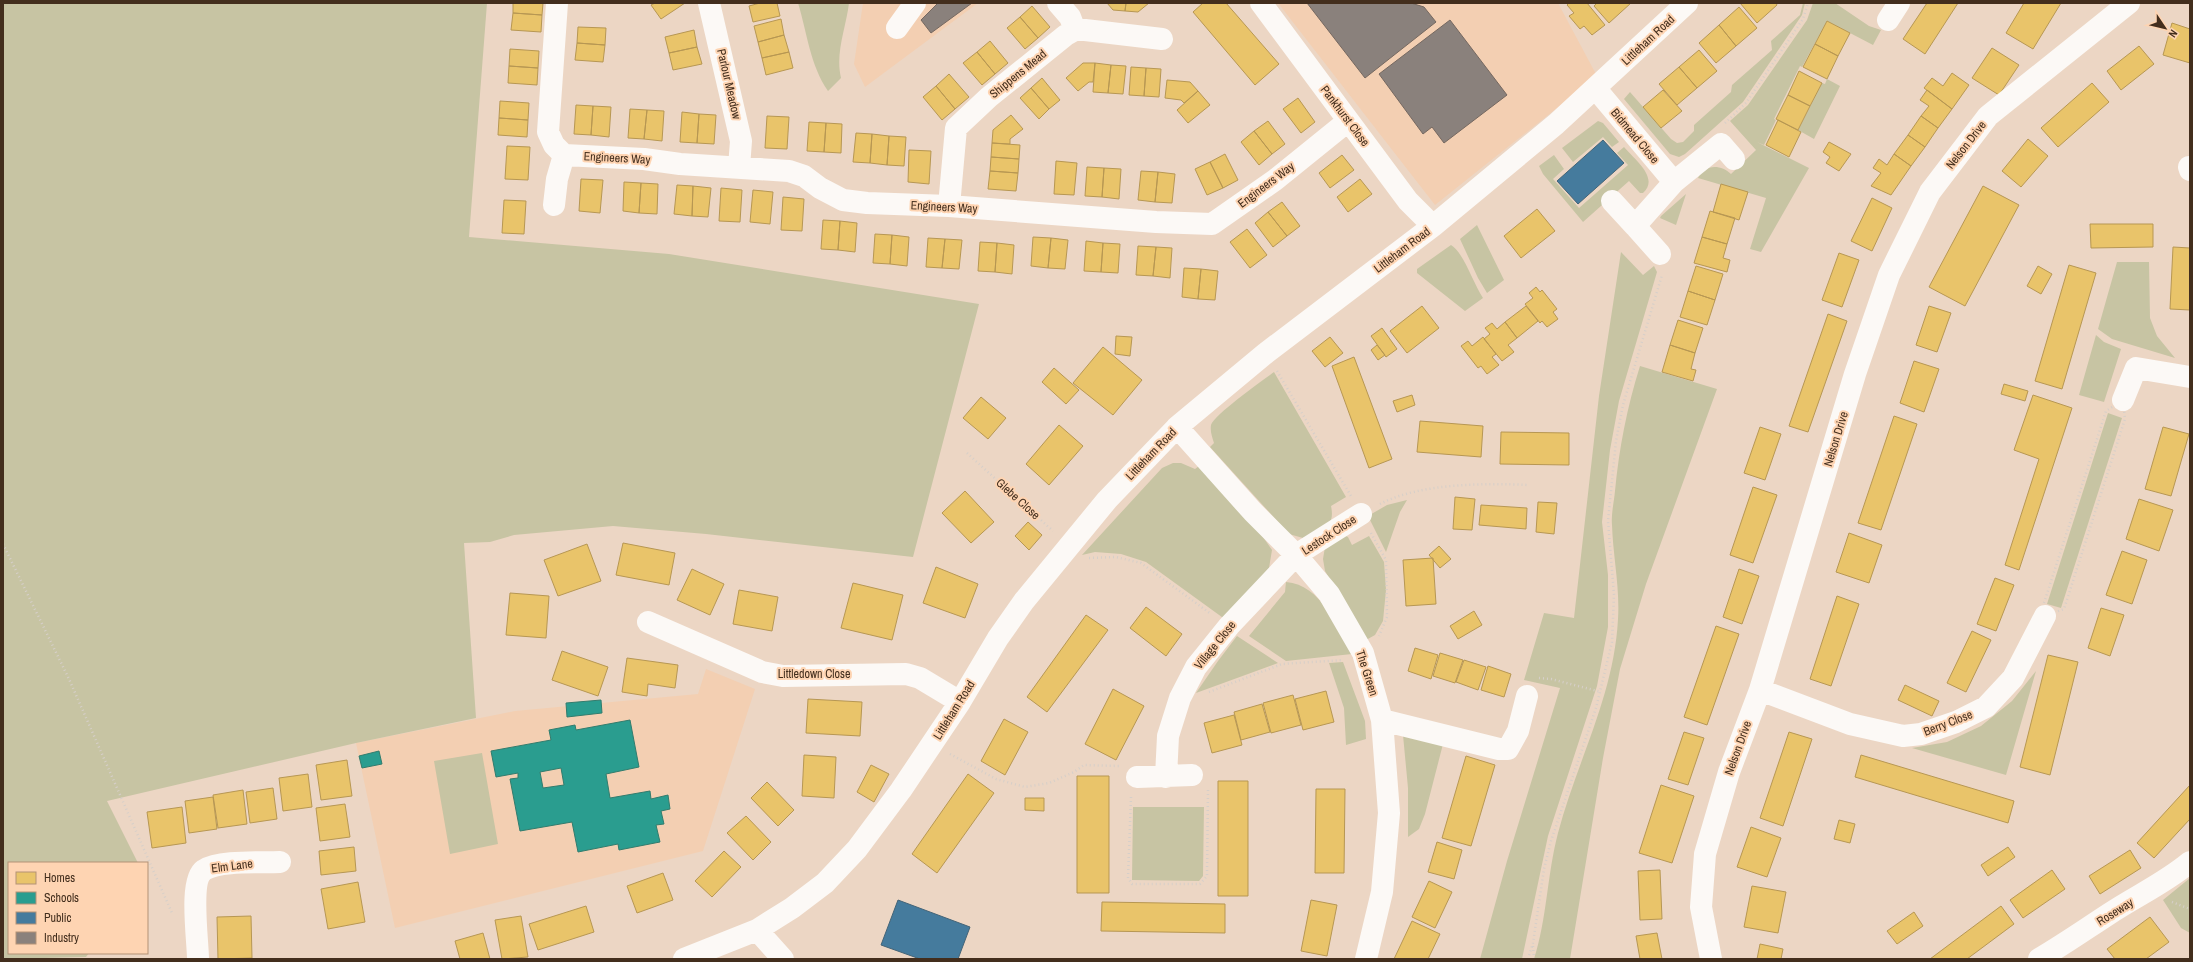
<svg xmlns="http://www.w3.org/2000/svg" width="2193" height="962" viewBox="0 0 2193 962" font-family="'Archivo Narrow',sans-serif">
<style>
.built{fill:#f3cfb2}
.green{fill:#c7c4a3}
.homes{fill:#e9c46a;stroke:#b79753}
.schools{fill:#2a9d8f;stroke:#327c6d;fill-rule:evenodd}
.public{fill:#457b9d;stroke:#446477}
.industry{fill:#8a817c;stroke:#756860}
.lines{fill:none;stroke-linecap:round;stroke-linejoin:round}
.path{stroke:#d6cfc9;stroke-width:2.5;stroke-dasharray:1 3;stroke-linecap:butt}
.minor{stroke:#fcf9f6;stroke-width:22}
.labels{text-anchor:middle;stroke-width:4;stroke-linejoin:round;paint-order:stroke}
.street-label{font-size:12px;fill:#432e1d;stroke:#fed4b2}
</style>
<rect width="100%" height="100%" fill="#ecd6c4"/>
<!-- built -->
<path class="built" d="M863,3H978L865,87L854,64Z
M1278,3H1558L1597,76L1435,205Z
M706,669L755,689L703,851L395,928L356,743L515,711L698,694Z"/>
<!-- green -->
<path class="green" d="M3,3H487L469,237L669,254L979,304L913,557L706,534L613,526L514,535L490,542L464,543L476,718L356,743L107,801L138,863H9V953H89L86,957L3,959Z
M798,3H849C846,28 835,53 841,78L828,91C810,65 807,32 798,3Z
M1803,3H1805L1802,15L1743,102L1685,154L1679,157L1670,154L1624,99L1630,92L1671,139L1677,143L1683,142L1694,131V125L1731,92L1732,85L1772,50L1771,41L1800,15Z
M1813,3H1835L1869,26L1881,30L1873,45L1827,21L1802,67L1800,66L1774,119L1776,120L1764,145L1757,142L1809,168L1761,252L1750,249L1766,198L1698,178C1704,164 1721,164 1731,174L1756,150L1730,121L1748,105L1807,20Z
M1827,79L1840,86L1814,139L1798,130L1822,83L1825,84Z
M1598,121L1603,123L1619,142L1612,147L1603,137L1573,162L1562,148Z
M1624,147C1634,159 1660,178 1643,193H1640L1629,181L1583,222L1543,174L1539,166L1554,155L1564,169L1553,179L1579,208L1628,165L1617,153Z
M1686,194L1676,225L1660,218L1661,216Z
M1477,225L1504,280L1487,293L1478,278L1460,239Z
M1451,245C1464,253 1473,283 1483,298L1465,311L1417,273V269Z
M1621,252L1643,275L1654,266L1657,272L1619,401L1610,450L1602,522L1608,575V627L1597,686L1548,836L1522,959H1480L1507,861L1560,688L1524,680L1544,613L1574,618L1599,396Z
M2117,262H2149L2150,318L2157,336L2175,358L2112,339L2098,329Z
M2096,335L2104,342L2121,349L2104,402L2079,395Z
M1640,366L1717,389L1646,584L1620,669L1603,758L1570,959H1534C1547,919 1547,875 1558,833C1577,761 1614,696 1618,619C1620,588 1613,556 1612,525C1611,514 1614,502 1615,491C1619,449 1627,407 1640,366Z
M1274,372L1346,497L1331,506C1336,529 1320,530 1303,538L1289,534L1210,447L1214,443C1212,437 1210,431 1211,425C1215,414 1262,381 1274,372Z
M2108,413L2122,418L2061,608L2047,604Z
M1173,463H1181L1195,469L1199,466L1263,537L1272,550L1269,568L1226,620L1146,562L1121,554L1095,552L1082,555L1162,468Z
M1407,500L1400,512L1386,552L1368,516L1387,505Z
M1342,534L1348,537L1352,545L1369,536L1384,562L1386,590L1383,621L1375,635L1366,640L1325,571L1323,559L1325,547Z
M1286,582C1322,585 1336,627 1352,654L1286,661L1249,636L1285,592Z
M1237,636L1278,663L1196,693L1218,661Z
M1343,662L1365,721L1366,739L1346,745L1344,708L1329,663Z
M2036,671L2006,775L1912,748L1947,742L1981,726L2012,701Z
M1403,735L1443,744L1425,814L1419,829L1408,837V788Z
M482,753L498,844L450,854L434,761Z
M1133,807H1204L1203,876L1199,881L1132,880Z
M2190,878V933L2181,928L2163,900Z"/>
<!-- homes -->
<path class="homes" d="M513,3H543L542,15L513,13Z
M655,3H685L661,19L651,5Z
M760,3H777L780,16L753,22L749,6Z
M1107,3H1126L1125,11L1113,10Z
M1126,3H1149L1138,12L1125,11Z
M1203,3H1226L1279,64L1255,85L1193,12Z
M1569,3H1587L1605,25L1592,35L1584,26L1580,29L1569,16L1574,13L1567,5Z
M1597,3H1631L1609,23L1594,6Z
M1740,3H1776L1777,5L1757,23Z
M1927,3H1958L1925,54L1903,39Z
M2024,3H2061L2033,49L2006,33Z
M1032,6L1050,27L1038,38L1020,17Z
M1739,7L1757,28L1736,46L1719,25Z
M513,13L542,15L541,32L511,30Z
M1020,17L1038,38L1025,49L1007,28Z
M781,19L784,35L758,42L754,26Z
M1827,21L1850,33L1838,56L1815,44Z
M2172,23L2190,29V63L2163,55Z
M1719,25L1736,46L1716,63L1699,43Z
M578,27L606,28L605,45L577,43Z
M694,30L697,47L669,53L665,37Z
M784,35L789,52L762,58L758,42Z
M990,41L1008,63L995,74L977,52Z
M577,43L605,45L603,62L575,60Z
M1815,44L1838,56L1827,79L1803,67Z
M2139,46L2154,64L2121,90L2107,71Z
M697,47L702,64L673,70L669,53Z
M1992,48L2019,65L1999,95L1972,78Z
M510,49L539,51L538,68L509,66Z
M1699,50L1717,71L1697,88L1679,67Z
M789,52L793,68L766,75L762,58Z
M977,52L995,74L982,85L963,63Z
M1083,63H1095L1093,82H1089L1078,91L1066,78Z
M1095,63L1111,65L1108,93L1093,92Z
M1111,65L1126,66L1123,94L1108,93Z
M509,66L538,68L537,85L508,83Z
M1131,67L1146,68L1144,96L1129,95Z
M1679,67L1697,88L1677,105L1659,84Z
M1146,68L1161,69L1159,97L1144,96Z
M1799,71L1822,83L1810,106L1788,95Z
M1952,73L1969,85L1952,109L1924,88L1932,78L1943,86Z
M949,74L969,97L955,109L936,86Z
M1042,78L1060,100L1049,109L1031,88Z
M1167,80L1190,82L1198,91L1184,103L1181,100L1165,98Z
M2092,83L2109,102L2058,147L2041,128Z
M936,86L955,109L942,120L923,97Z
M1031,88L1049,109L1039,119L1020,98Z
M1663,90L1682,111L1661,128L1643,107Z
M1927,90L1952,109L1938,128L1921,116L1929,106L1920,100Z
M1198,91L1210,105L1188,123L1177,110Z
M1788,95L1810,106L1798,130L1776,119Z
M1298,98L1315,122L1301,133L1283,109Z
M500,101L529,103L528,120L499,118Z
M576,105L593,106L591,135L574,134Z
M593,106L611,107L609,137L591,135Z
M630,109L647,110L644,139L628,138Z
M647,110L664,111L662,141L644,139Z
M682,112L699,114L697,143L680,142Z
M699,114L716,115L714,144L697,143Z
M1011,115L1023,129L1010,139V144L992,143L993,130Z
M767,116L789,117L787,149L765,148Z
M1921,116L1938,128L1925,147L1908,135Z
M499,118L528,120L527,137L498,135Z
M1778,120L1801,132L1789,157L1766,145Z
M1268,121L1285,144L1272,154L1254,131Z
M809,122L826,123L824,152L807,151Z
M826,123L842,124L841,153L824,152Z
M1254,131L1272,154L1259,165L1241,142Z
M856,133L872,134L870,163L853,162Z
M872,134L889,136L887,165L870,163Z
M1908,135L1925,147L1911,166L1894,154Z
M889,136L906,137L904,166L887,165Z
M2028,139L2048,156L2021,187L2002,171Z
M1829,142L1851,154L1839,171L1826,163L1830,157L1823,152Z
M992,143L1020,145L1019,159L991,157Z
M507,146L530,147L528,180L505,179Z
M909,150L931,151L929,184L908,182Z
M1225,154L1238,180L1223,188L1210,162Z
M1894,154L1911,166L1891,195L1871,186L1881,173L1873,168L1879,159L1887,165Z
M1342,155L1354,170L1330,188L1319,173Z
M991,157L1019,159L1018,173L990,171Z
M1056,161L1077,163L1074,195L1054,194Z
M1210,162L1223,188L1207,195L1195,169Z
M1087,167L1104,168L1102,197L1085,196Z
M1104,168L1121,169L1119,199L1102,197Z
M990,171L1018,173L1016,191L988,189Z
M1141,171L1158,172L1155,202L1138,200Z
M1158,172L1175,174L1172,203L1155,202Z
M581,179L603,180L600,213L579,211Z
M1360,179L1372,194L1348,212L1337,197Z
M624,182L641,183L639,213L623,211Z
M641,183L658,184L657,214L639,213Z
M1721,184L1748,192L1739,220L1713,212Z
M677,185L693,186L692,216L674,214Z
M693,186L711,188L708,217L692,216Z
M1983,186L2019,205L1965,306L1929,287Z
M721,188L742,190L740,222L719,221Z
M753,190L773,192L770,224L750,222Z
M783,197L804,199L802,231L781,230Z
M1872,198L1892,208L1872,251L1851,241Z
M504,200L526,201L524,234L502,233Z
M1282,202L1300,226L1287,236L1268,212Z
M1537,209L1555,231L1521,258L1504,236Z
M1710,211L1735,218L1727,244L1702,237Z
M1268,212L1287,236L1273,247L1255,223Z
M823,220L840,221L838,250L821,249Z
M840,221L857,223L855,252L838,250Z
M2090,224H2153V247L2091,248Z
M1247,229L1267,255L1250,268L1230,242Z
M875,234L892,235L890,264L873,263Z
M892,235L909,237L907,266L890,264Z
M1033,237L1051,238L1048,268L1031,266Z
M1702,237L1727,244L1723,258L1730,260L1727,272L1694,263Z
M928,238L945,239L942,268L926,267Z
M1051,238L1068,240L1065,269L1048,268Z
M945,239L962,240L959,269L942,268Z
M1086,241L1103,243L1101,272L1084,271Z
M980,242L997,243L995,272L978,271Z
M997,243L1014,245L1012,274L995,272Z
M1103,243L1120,244L1118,273L1101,272Z
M1138,246L1156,247L1153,276L1136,275Z
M1156,247L1172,248L1170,278L1153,276Z
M2173,247L2190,248V310L2170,309Z
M1839,253L1859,260L1842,307L1822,300Z
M2069,265L2096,273L2062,389L2035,381Z
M1696,266L1723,274L1715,300L1688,291Z
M2038,266L2052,274L2041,294L2027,286Z
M1184,268L1201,269L1198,299L1182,297Z
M1201,269L1218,271L1215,300L1198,299Z
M1536,287L1540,292L1542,290L1557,309L1553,312L1558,319L1547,327L1542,321L1540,323L1525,304L1533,298L1529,293Z
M1688,291L1715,300L1707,325L1680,317Z
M1422,306L1439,328L1407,353L1390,331Z
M1526,306L1538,321L1517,338L1505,322Z
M1929,306L1951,313L1937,352L1916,345Z
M1828,314L1847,321L1808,432L1789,426Z
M1678,320L1703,328L1695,353L1670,345Z
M1505,322L1517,338L1508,345L1514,352L1502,361L1484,339L1490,334L1485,328L1492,323L1497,329Z
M1382,328L1397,349L1386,357L1371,336Z
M1116,336L1132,337L1130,356L1115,354Z
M1330,337L1343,353L1325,367L1312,351Z
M1483,337L1496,354L1492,357L1499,365L1487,374L1481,366L1478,368L1461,346L1468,341L1472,346Z
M1377,345L1385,355L1378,360L1371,350Z
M1670,345L1695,353L1691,369L1696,370L1693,381L1662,372Z
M1103,347L1142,380L1113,415L1073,383Z
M1354,357L1392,459L1369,468L1332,366Z
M1914,361L1939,369L1924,412L1900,403Z
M1054,368L1079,390L1066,404L1042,382Z
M2004,384L2028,391L2025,401L2001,394Z
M1412,395L1415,405L1397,412L1393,401Z
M2033,395L2072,408L2019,570L2005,565L2039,459L2014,450Z
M981,397L1006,418L988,439L963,418Z
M1894,416L1917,424L1881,530L1858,523Z
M1420,421L1483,426L1481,457L1417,452Z
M1059,425L1083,446L1049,485L1026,464Z
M1760,427L1781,434L1765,480L1744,473Z
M2163,427L2189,434L2171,496L2145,489Z
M1501,432L1569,433V465L1500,464Z
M1753,487L1777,495L1753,563L1730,555Z
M965,491L994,522L971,543L942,513Z
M1455,497L1475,499L1472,530L1453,529Z
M2139,499L2173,510L2159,551L2126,539Z
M1538,502L1557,503L1554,534L1536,532Z
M1481,505L1527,508L1526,529L1479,525Z
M1028,522L1042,535L1029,550L1015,536Z
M1849,533L1882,545L1869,583L1836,572Z
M623,543L675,553L669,585L616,575Z
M587,544L601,581L558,596L544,560Z
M1439,546L1451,559L1440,568L1429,555Z
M2122,551L2147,560L2132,604L2106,595Z
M1433,558L1436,604L1406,606L1403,560Z
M936,567L978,584L965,618L923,603Z
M692,569L724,584L710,615L677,600Z
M1739,569L1759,576L1742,624L1723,617Z
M1995,578L2014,585L1996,631L1977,624Z
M853,583L903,595L892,640L841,628Z
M739,590L778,597L772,631L733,624Z
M510,593L549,596L546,638L506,635Z
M1837,596L1859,604L1831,686L1810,679Z
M1146,607L1182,634L1166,656L1130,628Z
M2101,608L2124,615L2110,656L2088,648Z
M1474,611L1482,625L1458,639L1450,626Z
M1086,615L1108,630L1047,712L1027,697Z
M1716,626L1739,634L1707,725L1684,717Z
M1972,631L1991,640L1966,692L1947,683Z
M1415,648L1438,655L1431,679L1408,671Z
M562,651L608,667L598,696L552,680Z
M1440,653L1463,660L1455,683L1433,676Z
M2048,655L2078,662L2050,775L2020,767Z
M627,658L678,665L675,688L648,684L647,696L622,692Z
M1464,660L1486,667L1478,690L1456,682Z
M1488,666L1511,674L1504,697L1481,690Z
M1905,685L1939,701L1932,716L1898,700Z
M1113,689L1144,706L1116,760L1085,744Z
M1326,691L1334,722L1303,730L1295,699Z
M1293,695L1301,725L1271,733L1263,703Z
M808,699L862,702L860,736L806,733Z
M1262,704L1270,732L1241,740L1234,712Z
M1234,715L1242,745L1212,753L1204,723Z
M1004,719L1028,732L1005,775L981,761Z
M1684,732L1704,738L1688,785L1668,779Z
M1789,732L1812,739L1783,826L1760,818Z
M804,755L836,757L834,798L802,796Z
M1861,755L2014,801L2008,823L1855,777Z
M1466,756L1495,765L1471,846L1442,838Z
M347,760L352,796L321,800L316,765Z
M871,765L889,774L874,802L857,792Z
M308,774L312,807L283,811L279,778Z
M968,774L994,793L937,873L912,854Z
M1077,776H1109V893H1077Z
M1218,781H1248V896H1218Z
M767,782L794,810L778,826L751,798Z
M1661,785L1694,796L1672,863L1639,853Z
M2190,785V819L2154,858L2137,843Z
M273,788L277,819L250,823L246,792Z
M1316,789H1345L1344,873H1315Z
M243,790L247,824L218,828L213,795Z
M213,797L217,829L189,833L185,801Z
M1025,798H1044V811L1025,810Z
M345,804L350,837L320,841L316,808Z
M182,807L186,843L152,848L147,812Z
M746,816L771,842L753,860L727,833Z
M1839,820L1855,824L1850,843L1834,839Z
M1751,827L1781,838L1767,877L1737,867Z
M1437,842L1462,850L1454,879L1428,872Z
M354,847L356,871L321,875L319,851Z
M2008,847L2015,857L1988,876L1981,865Z
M2130,850L2141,868L2100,894L2089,876Z
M724,851L741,867L712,897L695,881Z
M1660,870L1662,919L1640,920L1638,871Z
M2052,870L2065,889L2023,918L2010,900Z
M663,873L673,900L637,913L627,886Z
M1429,881L1452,892L1435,928L1412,917Z
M358,882L365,922L328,929L321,889Z
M1752,886L1786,892L1778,933L1744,927Z
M1311,900L1337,905L1327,956L1301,951Z
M1102,902L1225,904V933L1101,931Z
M586,906L594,932L538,950L529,924Z
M2001,906L2014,924L1967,959H1930Z
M1914,912L1923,926L1897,944L1887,931Z
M251,916L252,958L218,959L217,917Z
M521,916L528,957L502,959L495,920Z
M2150,917L2169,942L2146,959H2115L2107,949Z
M1412,921L1440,934L1428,959H1394Z
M483,933L490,959H460L455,941Z
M1657,933L1662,959H1640L1636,936Z
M1760,944L1783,949L1781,959H1757Z"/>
<!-- schools -->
<path class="schools" d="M601,700L602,713L567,717L566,703Z
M630,720L639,767L606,774L610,798L650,791L651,799L668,795L670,809L661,811L664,824L656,825L660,842L619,850L618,844L578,852L572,822L520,831L510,779L518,778V773L496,777L491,751L551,740L549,730L575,725L576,730ZM561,768L564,785L543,788L540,772Z
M379,751L382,764L362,768L359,756Z"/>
<!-- public -->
<path class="public" d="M1603,140L1624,163L1578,204L1557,181Z
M898,900L970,927L958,959H920L881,945Z"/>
<!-- industry -->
<path class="industry" d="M938,3H972L931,33L921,20Z
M1307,3H1411L1424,7L1436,22L1365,78Z
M1450,20L1507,95L1444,143L1432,127L1423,134L1379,74Z"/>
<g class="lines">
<!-- path -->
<path class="path" d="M1725,123L1746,103L1803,19L1808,3
M1277,371L1351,496
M2123,400L2125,419L2064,609L2045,616L2044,603L2106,411Z
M967,453L1053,531
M1380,504C1420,483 1485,483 1529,485
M1371,533L1386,560L1387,617L1379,636
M3,544L69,679L172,913
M1089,558L1116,557L1141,563L1211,614
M1539,678L1551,679L1601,692
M1209,692L1282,664L1343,660
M950,754L996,779L1025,787L1049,783L1074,772L1084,765L1119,766
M1131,797L1128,878L1132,884H1200L1207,876L1208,790
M2172,902L2190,909
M1533,946L1534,959
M1528,959L1533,943L1544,869L1551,841L1596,708L1612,642L1614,595L1608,521L1616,441L1623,405L1662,275"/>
<!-- minor -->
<path class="minor" d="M557,3L548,132L554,145L564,155
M709,3L741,141L739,167
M1058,3L1070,17L1075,30
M1261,3L1408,201L1433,226
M1888,20L1899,3
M897,28L915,3
M1596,89L1674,182L1635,226L1660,254
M2189,167L2190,170
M1674,182L1721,144L1734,159
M1612,201L1635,226
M554,205L557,179L564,155L644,159L680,164L789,171L804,176L820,188L843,200L867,203L949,206L1156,222L1212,224L1275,180L1348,121
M949,206L956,128L989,97L1066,35L1075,30H1085L1162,39
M2123,400L2136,368L2190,377
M1177,427L1253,512L1296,555L1329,594L1363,653L1382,720L1389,813L1382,892L1366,959
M648,622L762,672L783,676L906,674L920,678L960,702
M1760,690L1850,724L1903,736L1921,734L1956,722L1986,707L2013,678L2045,616
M1382,720L1499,749H1508L1518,731L1527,696
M1137,777L1192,775
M1166,777L1168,736L1180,698L1196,667L1229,626L1296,555L1361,514
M757,930L783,959
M198,959C198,941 189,880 204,870C220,860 261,863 280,862
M684,959L757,930L792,908L825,883L857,849L901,790L960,702L998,638L1024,601L1107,500L1177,427L1266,353L1433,226L1556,124L1687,3
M1711,959L1701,907L1705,854L1729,772L1760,690L1855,374L1889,275L1930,192L1988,116L2129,3
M2039,959C2063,945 2086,929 2109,914C2136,896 2165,883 2190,862"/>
</g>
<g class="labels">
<!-- street labels -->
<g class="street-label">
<text transform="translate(1648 40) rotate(-43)" y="4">Littleham Road</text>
<text transform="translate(1018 74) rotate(-39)" y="4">Shippens Mead</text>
<text transform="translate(729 84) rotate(77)" y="4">Parlour Meadow</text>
<text transform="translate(1345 116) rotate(53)" y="4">Pankhurst Close</text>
<text transform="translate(1635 136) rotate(50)" y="4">Bidmead Close</text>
<text transform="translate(1966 145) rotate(-52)" y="4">Nelson Drive</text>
<text transform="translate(617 158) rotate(3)" y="4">Engineers Way</text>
<text transform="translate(1266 185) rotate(-37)" y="4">Engineers Way</text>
<text transform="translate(944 207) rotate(3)" y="4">Engineers Way</text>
<text transform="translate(1402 250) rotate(-37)" y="4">Littleham Road</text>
<text transform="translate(1836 439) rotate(-73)" y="4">Nelson Drive</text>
<text transform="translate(1151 454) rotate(-46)" y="4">Littleham Road</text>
<text transform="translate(1018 499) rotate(42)" y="4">Glebe Close</text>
<text transform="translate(1329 535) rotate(-33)" y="4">Lestock Close</text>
<text transform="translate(1215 645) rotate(-51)" y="4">Village Close</text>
<text transform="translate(1367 673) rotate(72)" y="4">The Green</text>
<text x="814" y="678">Littledown Close</text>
<text transform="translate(954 710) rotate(-58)" y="4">Littleham Road</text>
<text transform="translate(1948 723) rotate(-21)" y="4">Berry Close</text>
<text transform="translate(1738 748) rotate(-70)" y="4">Nelson Drive</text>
<text transform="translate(232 866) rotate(-7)" y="4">Elm Lane</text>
<text transform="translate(2115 912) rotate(-32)" y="4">Roseway</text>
</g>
</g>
<!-- border -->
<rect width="2193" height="962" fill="none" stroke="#432e1d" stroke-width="8"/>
<!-- legend -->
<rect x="8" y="862" width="140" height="92" fill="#fed4b2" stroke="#b39276"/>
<rect x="16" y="872" width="20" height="12" fill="#e9c46a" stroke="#b39276"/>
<text x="44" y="882" font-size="12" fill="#432e1d">Homes</text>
<rect x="16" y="892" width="20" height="12" fill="#2a9d8f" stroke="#b39276"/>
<text x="44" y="902" font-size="12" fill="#432e1d">Schools</text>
<rect x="16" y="912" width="20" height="12" fill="#457b9d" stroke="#b39276"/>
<text x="44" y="922" font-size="12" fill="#432e1d">Public</text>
<rect x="16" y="932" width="20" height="12" fill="#8a817c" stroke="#b39276"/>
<text x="44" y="942" font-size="12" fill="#432e1d">Industry</text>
<!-- north arrow -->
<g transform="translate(2165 28) rotate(125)" stroke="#fed4b2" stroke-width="3" paint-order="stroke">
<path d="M0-3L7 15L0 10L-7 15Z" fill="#432e1d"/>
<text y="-6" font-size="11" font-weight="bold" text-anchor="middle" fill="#432e1d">N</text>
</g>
</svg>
